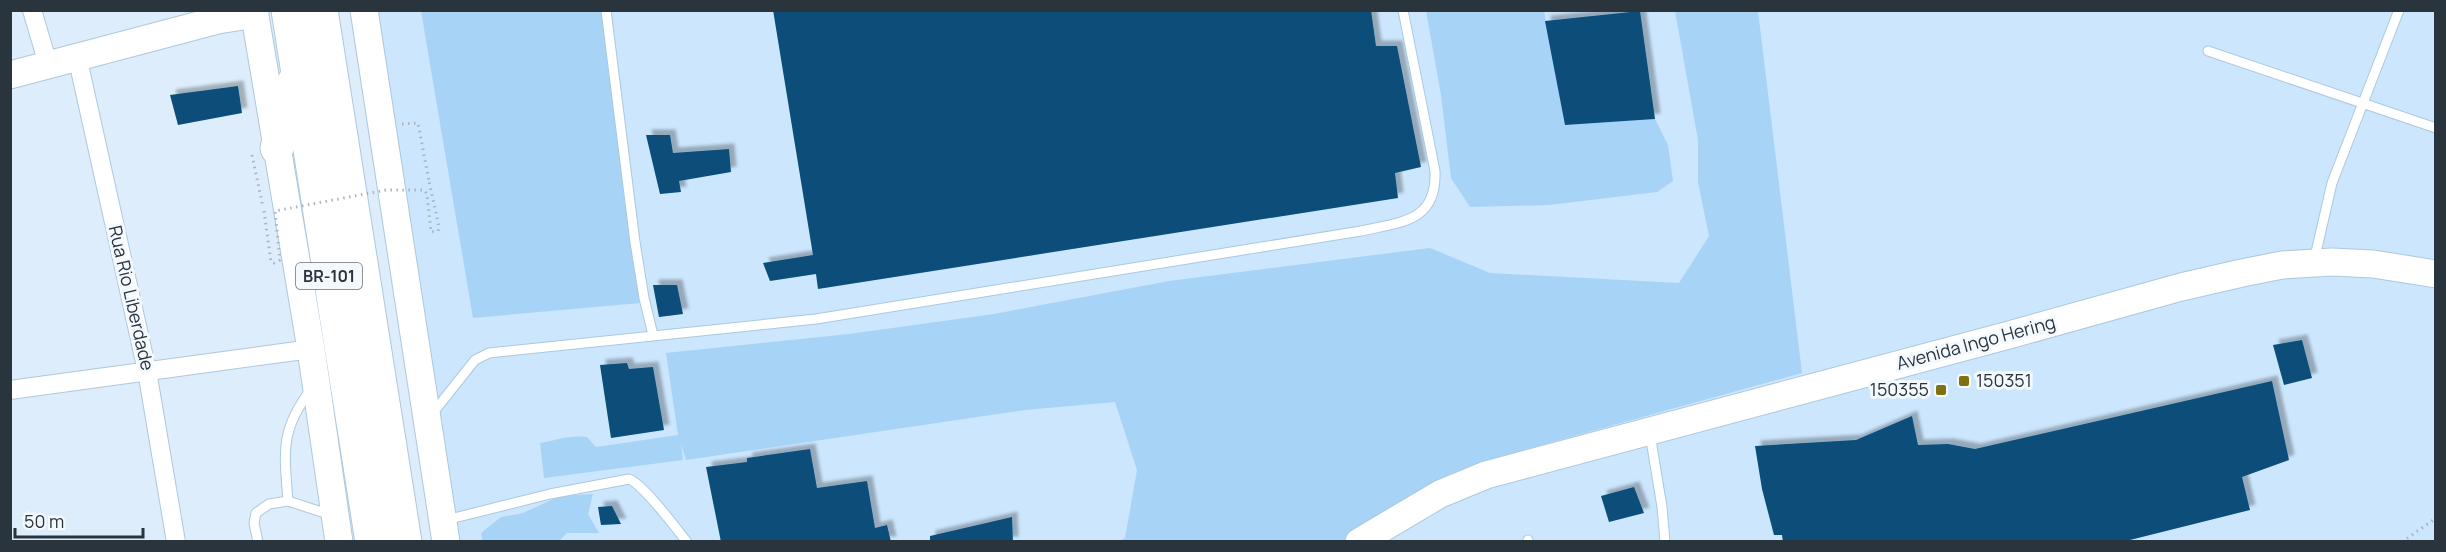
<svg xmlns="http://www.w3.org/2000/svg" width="2446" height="552" viewBox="0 0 2446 552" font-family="Manrope,sans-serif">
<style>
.built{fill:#cce6fd}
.green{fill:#a7d3f6}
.building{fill:#084e79;filter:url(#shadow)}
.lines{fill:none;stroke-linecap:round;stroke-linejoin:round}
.lane-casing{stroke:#adc8dd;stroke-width:11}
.street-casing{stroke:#adc8dd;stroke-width:20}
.secondary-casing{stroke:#adc8dd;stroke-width:29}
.highway-casing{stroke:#adc8dd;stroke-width:35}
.path{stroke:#a7b5c2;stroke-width:3;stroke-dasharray:1.5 4.5;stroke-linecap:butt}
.lane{stroke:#fff;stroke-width:9}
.street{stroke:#fff;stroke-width:18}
.secondary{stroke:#fff;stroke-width:27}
.highway{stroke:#fff;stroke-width:33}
.path-bridge{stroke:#a7b5c2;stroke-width:3;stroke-dasharray:1.5 4.5;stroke-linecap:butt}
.poi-dot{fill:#7f7111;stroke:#f4f9fe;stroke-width:2}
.labels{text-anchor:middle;stroke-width:6;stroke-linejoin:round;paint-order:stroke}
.shield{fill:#f4f9fe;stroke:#676f77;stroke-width:1.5}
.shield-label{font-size:16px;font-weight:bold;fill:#2a343d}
.street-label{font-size:18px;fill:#2a343d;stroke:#f4f9fe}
.poi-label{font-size:18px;fill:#2a343d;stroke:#f4f9fe;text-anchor:start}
</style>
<defs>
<filter id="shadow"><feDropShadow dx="5.5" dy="-5.5" stdDeviation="1.5" flood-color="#0004"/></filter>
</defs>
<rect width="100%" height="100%" fill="#ddedfb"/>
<!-- built -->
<path class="built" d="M361,11H2435V541H446Z"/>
<!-- green -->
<path class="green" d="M421,11H604L640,303L473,318Z
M1426,11H1544L1565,125L1655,119L1668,145L1673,181L1657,192L1549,205L1470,207L1451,178L1441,95Z
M1675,11H1758L1802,373L1527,449L1365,541H1119L1125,538L1137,470L1115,402L1025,410L686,460L681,444L683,460L544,478L540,443C559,440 567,435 587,437L596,447L678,435L666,353L849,334L994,314L1169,281L1430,248L1490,273L1679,283L1709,236L1698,182V140Z
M593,494L588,514L599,533H567L559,541L483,542L481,533L501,517L523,513L560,496Z"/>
<!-- building -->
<path class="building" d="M773,10H1371L1376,46H1397L1421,167L1395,173L1398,198L818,289L816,274L770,281L763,263L813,255Z
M1640,11L1655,119L1565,125L1545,21Z
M238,86L242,113L178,125L170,95Z
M646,135H670L673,153L729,149L731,172L679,181L681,192L660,194Z
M653,285H677L683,314L659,317Z
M2302,340L2312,378L2284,385L2273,345Z
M627,363L629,369L653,367L664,430L611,438L600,365Z
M2272,381L2289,460L2242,477L2250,510L2122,542H1783L1782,535H1774L1762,489L1755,446L1856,440L1912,416L1918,445L1948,444L1975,449Z
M810,449L817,488L867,481L875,528L887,525L891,542H721L706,467L747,462V458Z
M1634,487L1644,513L1609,522L1601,496Z
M612,506L621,524L601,525L598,507Z
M1012,517L1013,542H930V536Z"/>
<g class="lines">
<defs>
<path id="lane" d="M606,10L635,242L644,298L653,335
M2208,51L2436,128
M2314,261L2332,183L2399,10
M432,414L475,360L489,353L816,319L1361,231C1401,222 1437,222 1435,171L1403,10
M1650,434L1662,507L1665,542
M288,501L331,515
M446,520L550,494L629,479C644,485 675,527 687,542
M1528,540V542
M258,542L254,523L256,513L269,504L288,501C284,450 280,430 312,388"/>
<path id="street" d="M32,10L48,64
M77,56L147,371L176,542
M10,390L311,349"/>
<path id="secondary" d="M254,10L311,349L339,542
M364,10L446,542
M10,75L218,20L255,14
M1359,542L1440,494L1486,475L2009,335L2181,287L2242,273L2282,265L2332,262L2373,264L2436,274"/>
<path id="highway" d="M288,10L372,542
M321,10L405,542
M277,148L294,82"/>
</defs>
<!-- lane casing -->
<use href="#lane" class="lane-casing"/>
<!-- street casing -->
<use href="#street" class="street-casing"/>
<!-- secondary casing -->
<use href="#secondary" class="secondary-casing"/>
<!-- highway casing -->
<use href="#highway" class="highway-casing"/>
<!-- path -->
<path class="path" d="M402,124L418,123L429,181
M252,155L263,207
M2402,542L2436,518"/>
<!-- lane -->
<use href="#lane" class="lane"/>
<!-- street -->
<use href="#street" class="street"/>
<!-- secondary -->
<use href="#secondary" class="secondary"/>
<!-- highway -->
<use href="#highway" class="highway"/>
<!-- path-bridge -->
<path class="path-bridge" d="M264,211L271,262L274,263L280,260L275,211L386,190H424L427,194L431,232L438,231L439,227L429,181"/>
</g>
<!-- markers -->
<g class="poi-dot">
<rect x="1958" y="375" width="12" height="12" rx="3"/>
<rect x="1935" y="384" width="12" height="12" rx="3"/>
</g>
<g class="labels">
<!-- shield labels -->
<rect class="shield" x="296" y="263" width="66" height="26" rx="4.5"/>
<g class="shield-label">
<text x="329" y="282">BR-101</text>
</g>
<!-- street labels -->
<g class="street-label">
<text transform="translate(131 298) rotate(77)" y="6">Rua Rio Liberdade</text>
<text transform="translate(1976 343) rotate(-15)" y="6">Avenida Ingo Hering</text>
</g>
<!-- poi labels -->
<g class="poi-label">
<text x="1976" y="387">150351</text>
<text x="1929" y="396" text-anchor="end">150355</text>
</g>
</g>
<!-- border -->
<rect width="2446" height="552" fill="none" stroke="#2a343d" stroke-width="24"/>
<!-- scale -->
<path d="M15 528v9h128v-9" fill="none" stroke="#2a343d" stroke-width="3"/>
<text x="24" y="528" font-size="18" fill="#2a343d" stroke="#f4f9fe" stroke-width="4.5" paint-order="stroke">50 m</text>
</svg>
